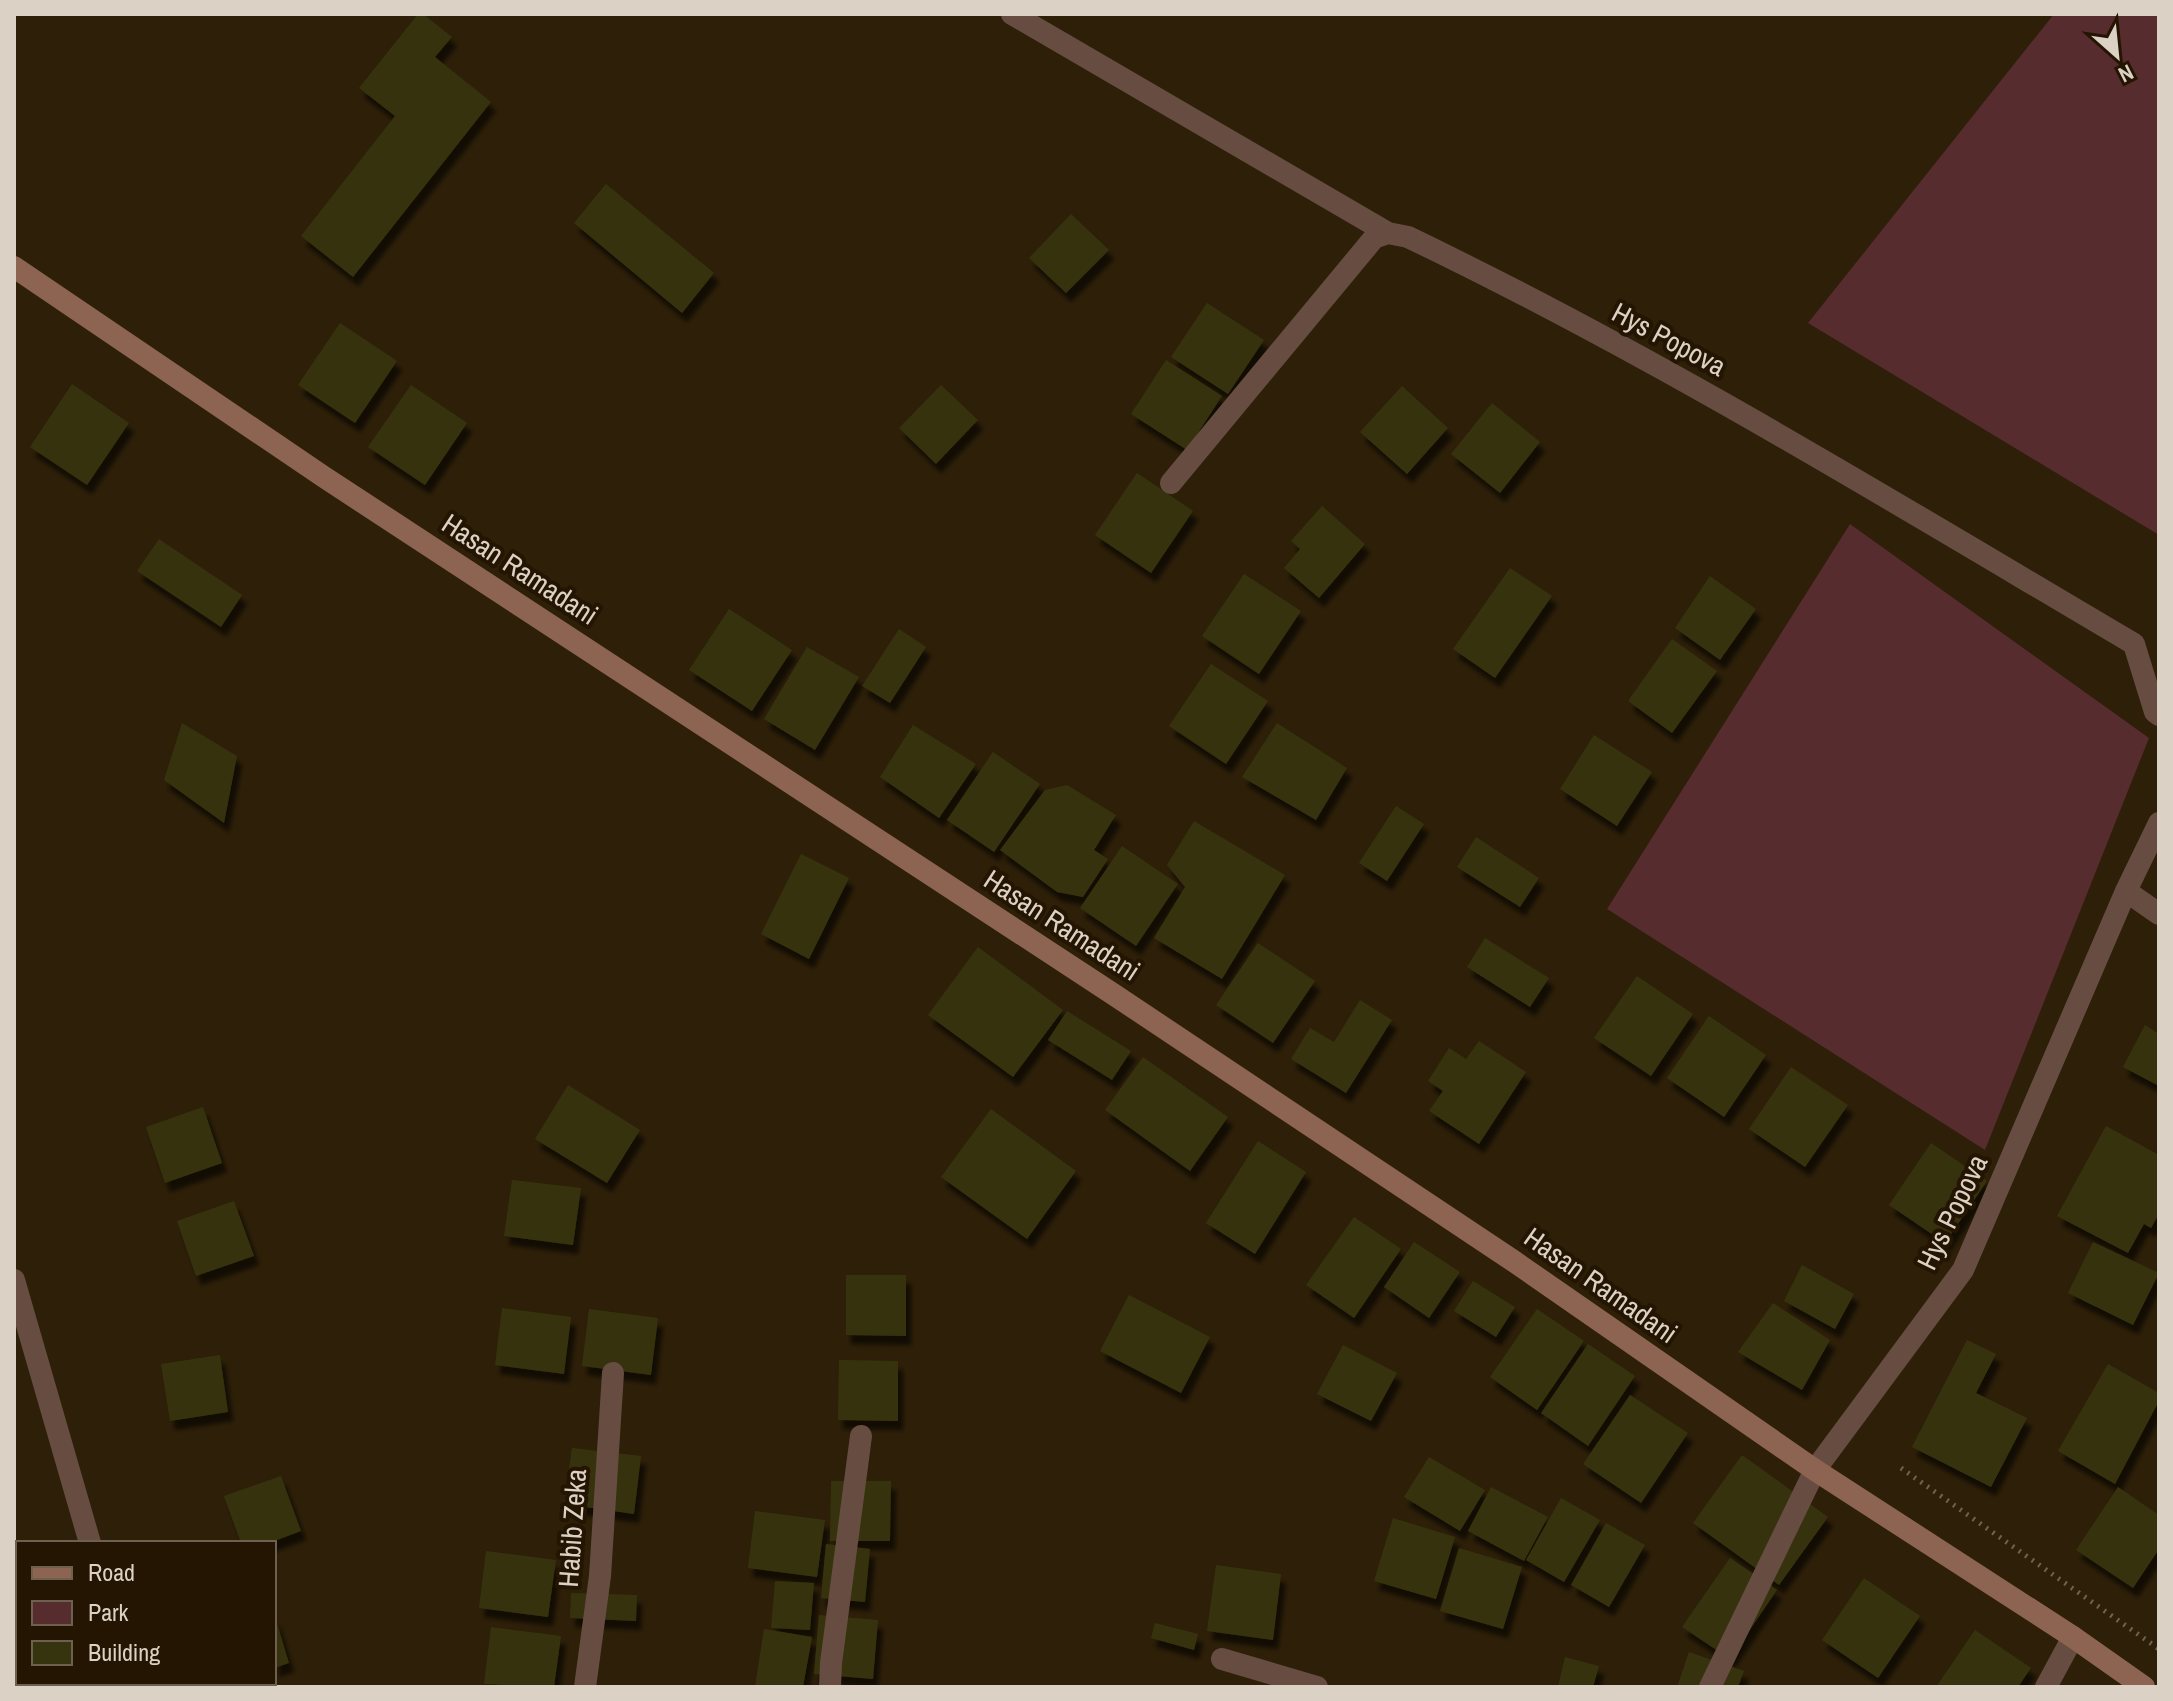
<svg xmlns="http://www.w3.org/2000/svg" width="2173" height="1701" viewBox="0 0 2173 1701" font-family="'Archivo Narrow',sans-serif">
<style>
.green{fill:#562c2e}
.building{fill:#36330f;filter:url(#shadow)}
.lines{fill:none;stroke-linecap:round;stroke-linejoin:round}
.path{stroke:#6f6350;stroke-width:5;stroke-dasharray:2 6;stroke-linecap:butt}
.minor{stroke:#674d41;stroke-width:22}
.secondary{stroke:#8d6451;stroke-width:22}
.labels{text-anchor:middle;stroke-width:8;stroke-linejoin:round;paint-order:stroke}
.street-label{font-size:28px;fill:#dbd1c4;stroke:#231501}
</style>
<defs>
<filter id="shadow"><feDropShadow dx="5" dy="9" stdDeviation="2" flood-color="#0009"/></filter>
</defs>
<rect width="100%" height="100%" fill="#2d1f08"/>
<!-- green -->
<path class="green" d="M2054,14H2159V535L1808,323Z
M1850,524L2149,738L1985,1150L1607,909Z"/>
<!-- building -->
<path class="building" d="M418,14H423L452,37L435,57L491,102L353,277L301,236L395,116L359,88Z
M606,184L714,273L682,313L574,223Z
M1071,214L1109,250L1066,293L1029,258Z
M1207,303L1264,340L1228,394L1171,357Z
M340,323L397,361L355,423L298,385Z
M1166,360L1222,396L1187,450L1131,414Z
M72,384L129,423L87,485L30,447Z
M411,385L467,423L425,485L368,447Z
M941,385L978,420L936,464L899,428Z
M1402,386L1448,428L1407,474L1360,432Z
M1492,403L1540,442L1500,493L1451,454Z
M1137,473L1193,511L1151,573L1095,535Z
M1322,506L1365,544L1319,598L1284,568L1300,549L1291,541Z
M159,539L242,595L221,627L137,571Z
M1510,568L1552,596L1495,678L1453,649Z
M1244,574L1301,611L1259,674L1202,636Z
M1710,576L1756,609L1720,660L1675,628Z
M729,609L792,650L752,711L689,670Z
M899,629L926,647L890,703L862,686Z
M1672,639L1717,671L1672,733L1628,701Z
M807,647L859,677L815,750L764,719Z
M1211,664L1268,701L1226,764L1169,726Z
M182,723L237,756L224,823L164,780Z
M1277,723L1347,768L1316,820L1242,777Z
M913,725L976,764L939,818L880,777Z
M1594,735L1652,772L1617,826L1560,789Z
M993,752L1040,784L994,852L947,820Z
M1067,785L1116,815L1094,850L1108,859L1083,897L1057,892L1000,850L1045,790Z
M1396,806L1424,824L1387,881L1359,863Z
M1194,821L1285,875L1222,979L1154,938L1185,887L1167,865Z
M1476,837L1539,878L1520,907L1457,867Z
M1122,846L1178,884L1136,946L1080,908Z
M801,854L849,878L809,959L761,934Z
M1485,938L1549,978L1530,1007L1467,967Z
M1258,943L1315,981L1273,1043L1216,1005Z
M978,947L1063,1010L1013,1077L928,1015Z
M1637,976L1693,1014L1651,1076L1594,1038Z
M1360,1000L1392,1020L1346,1093L1291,1059L1310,1028L1334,1042Z
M1067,1011L1131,1051L1112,1080L1048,1040Z
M1709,1016L1766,1055L1724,1117L1667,1078Z
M2145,1025L2159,1034V1086L2123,1067Z
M1479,1041L1526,1072L1479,1144L1429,1111L1443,1091L1428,1081L1449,1048L1466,1059Z
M1143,1057L1228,1117L1190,1171L1105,1110Z
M1791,1067L1848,1105L1805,1167L1749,1129Z
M568,1085L640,1130L607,1183L535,1139Z
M203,1107L222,1163L165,1183L146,1127Z
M991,1109L1076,1171L1027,1239L941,1177Z
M2106,1126L2159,1155V1214L2151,1228L2144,1224L2128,1253L2057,1216Z
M1258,1141L1306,1172L1255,1254L1206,1223Z
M1931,1143L1987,1181L1945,1243L1889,1205Z
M512,1180L581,1188L573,1245L504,1236Z
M234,1201L254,1256L196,1276L177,1221Z
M1354,1217L1401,1249L1354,1318L1306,1285Z
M1414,1242L1460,1272L1429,1318L1384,1287Z
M2093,1242L2159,1273L2133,1325L2068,1293Z
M1802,1265L1854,1294L1835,1329L1784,1301Z
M846,1275H906V1336L846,1335Z
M1473,1281L1515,1307L1496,1337L1454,1311Z
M1129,1295L1210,1337L1181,1393L1100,1351Z
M1773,1303L1830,1340L1802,1390L1738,1352Z
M502,1308L571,1317L564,1374L495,1365Z
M589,1309L658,1318L651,1375L582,1366Z
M1537,1309L1584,1341L1537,1410L1490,1377Z
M1967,1340L1996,1354L1976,1393L2027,1418L1991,1487L1912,1447Z
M1588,1344L1635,1376L1588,1446L1541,1413Z
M1343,1345L1397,1373L1371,1421L1317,1394Z
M220,1355L228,1412L170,1421L161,1364Z
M839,1360L898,1361V1421L838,1420Z
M2108,1364L2159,1393V1401L2115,1484L2058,1451Z
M1630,1395L1688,1433L1641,1503L1583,1464Z
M572,1448L641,1456L634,1514L564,1504Z
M1742,1455L1828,1517L1779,1585L1693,1523Z
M1429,1457L1485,1490L1460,1531L1404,1497Z
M281,1476L301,1531L269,1543H241L224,1496Z
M831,1481H891L890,1541H830Z
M1491,1487L1548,1517L1524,1561L1468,1531Z
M2118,1487L2159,1515V1549L2133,1588L2076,1550Z
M1561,1498L1600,1520L1564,1582L1526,1560Z
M755,1511L825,1520L817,1577L748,1568Z
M1393,1518L1455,1537L1436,1599L1374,1581Z
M1606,1523L1645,1545L1609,1607L1571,1585Z
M826,1544L870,1549L865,1602L821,1598Z
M1459,1548L1522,1567L1503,1629L1440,1611Z
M486,1551L556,1560L548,1617L479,1608Z
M1730,1558L1777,1590L1730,1659L1682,1627Z
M1216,1565L1281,1574L1273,1640L1207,1631Z
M1864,1578L1920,1616L1878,1678L1822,1640Z
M775,1581L814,1583L810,1630L771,1628Z
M571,1593L637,1595L636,1621L570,1618Z
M274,1614L289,1663L274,1668Z
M819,1615L878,1620L873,1679L814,1674Z
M1155,1623L1198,1634L1194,1650L1151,1638Z
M491,1627L561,1636L554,1687L484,1684Z
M764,1629L812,1637L803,1687H755Z
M1975,1630L2031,1668L2018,1687H1936Z
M1689,1652L1744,1671L1738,1687H1677Z
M1565,1657L1599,1666L1593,1687H1558Z"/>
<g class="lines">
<!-- path -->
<path class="path" d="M1901,1468L2159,1649"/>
<!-- minor -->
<path class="minor" d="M1012,14L1388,233
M1171,483L1374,238L1388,233L1408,237C1658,357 1895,503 2134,644L2155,712L2159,715
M2126,891L2159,914
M14,1280L90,1543
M1222,1659L1317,1687
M130,1683L132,1687
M585,1687L600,1576L613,1373
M830,1687L831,1663L861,1436
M1710,1687L1815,1470L1963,1270L2126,891L2159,823
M2046,1687L2073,1637"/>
<!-- secondary -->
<path class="secondary" d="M14,267L324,477L1113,994L1512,1260L1815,1470L2073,1637L2144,1687"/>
</g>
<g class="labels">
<!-- street labels -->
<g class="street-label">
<text transform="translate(1669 339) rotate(28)" y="10">Hys Popova</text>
<text transform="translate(520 569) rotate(33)" y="10">Hasan Ramadani</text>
<text transform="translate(1062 925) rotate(33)" y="10">Hasan Ramadani</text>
<text transform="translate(1952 1212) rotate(-64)" y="10">Hys Popova</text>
<text transform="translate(1601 1285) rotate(35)" y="10">Hasan Ramadani</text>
<text transform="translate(572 1528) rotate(-86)" y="10">Habib Zeka</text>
</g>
</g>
<!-- border -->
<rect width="2173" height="1701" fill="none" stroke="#dbd1c4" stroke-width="32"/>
<!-- legend -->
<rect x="16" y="1541" width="260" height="144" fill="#231501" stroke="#6d604f" stroke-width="2"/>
<rect x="32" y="1567" width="40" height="12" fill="#8d6451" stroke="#6d604f" stroke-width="2"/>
<text x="88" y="1581" font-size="24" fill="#dbd1c4">Road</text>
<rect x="32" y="1601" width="40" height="24" fill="#562c2e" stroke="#6d604f" stroke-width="2"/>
<text x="88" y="1621" font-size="24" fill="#dbd1c4">Park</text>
<rect x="32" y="1641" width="40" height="24" fill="#36330f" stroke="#6d604f" stroke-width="2"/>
<text x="88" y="1661" font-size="24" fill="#dbd1c4">Building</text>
<!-- north arrow -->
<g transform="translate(2117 56) rotate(153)" stroke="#231501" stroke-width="6" paint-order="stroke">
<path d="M0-6L14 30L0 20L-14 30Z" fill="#dbd1c4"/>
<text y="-12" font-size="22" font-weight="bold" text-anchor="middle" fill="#dbd1c4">N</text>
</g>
</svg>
